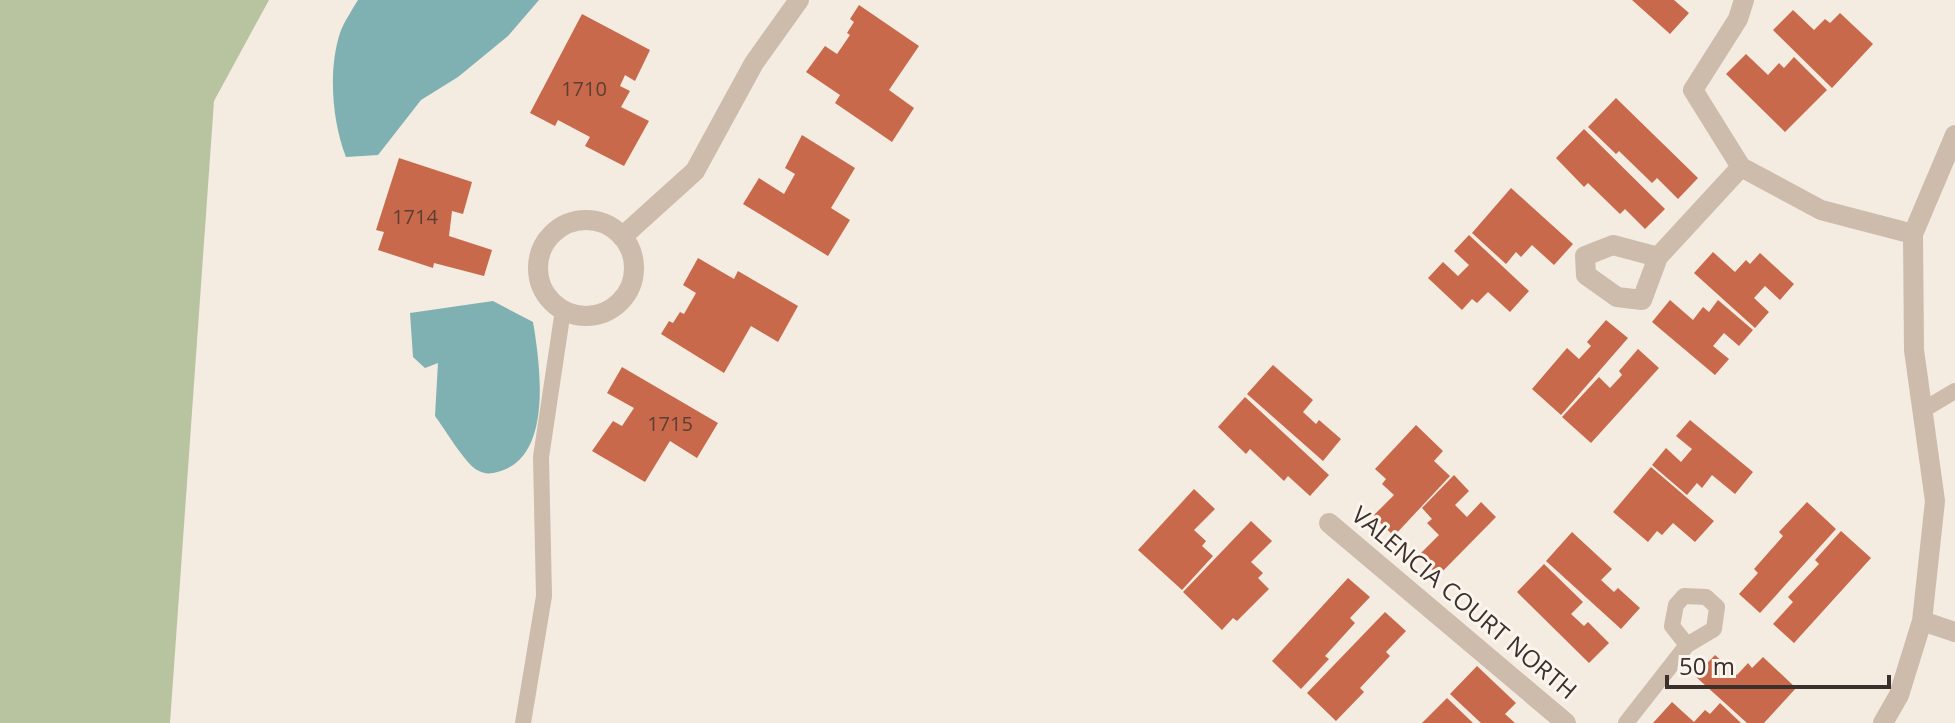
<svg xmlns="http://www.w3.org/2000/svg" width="1955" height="723" viewBox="0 0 1955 723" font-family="'Open Sans',sans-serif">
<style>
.green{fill:#b8c4a0}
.water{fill:#7fb0b2}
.building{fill:#c8694b}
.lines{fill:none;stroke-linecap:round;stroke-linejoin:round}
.lane{stroke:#cdbbac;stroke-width:16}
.street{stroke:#cdbbac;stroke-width:20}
.labels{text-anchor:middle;stroke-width:6;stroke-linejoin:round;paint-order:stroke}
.number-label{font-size:20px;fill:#5e3e33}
.street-label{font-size:24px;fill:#3b302b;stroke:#fbf5ee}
</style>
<rect width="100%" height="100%" fill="#f4ebe1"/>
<!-- green -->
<path class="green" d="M0,0H269L214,101L170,723H0Z"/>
<!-- water -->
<path class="water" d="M358,0H539L508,36L458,77L421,100L378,155L346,157C332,121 328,70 340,33C344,22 352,10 358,0Z
M493,301L533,322C540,363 552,449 506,469C496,473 487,476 477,470C464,462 445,429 435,416L438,363L425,368L413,357L410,313Z"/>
<!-- building -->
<path class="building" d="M1632,0H1674L1689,13L1670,34Z
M859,5L919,46L889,90L914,108L892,142L835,103L840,95L806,72L825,46L837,54L850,35L847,33L854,22L850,19Z
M1793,10L1814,30L1825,19L1830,23L1840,13L1873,44L1832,88L1773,30Z
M582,14L650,50L635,81L625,75L620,86L630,91L621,107L649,121L624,166L585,146L590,137L558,120L555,126L530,113Z
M1746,54L1768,75L1779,63L1784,68L1794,57L1827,90L1785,132L1726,74Z
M1616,98L1698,178L1678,199L1657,178L1652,183L1619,151L1616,154L1588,127Z
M1584,129L1665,209L1645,229L1625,209L1620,214L1588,183L1584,187L1556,158Z
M802,135L855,168L831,208L850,220L828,256L743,204L759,178L784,194L795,174L785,168Z
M399,158L472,182L463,214L452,211L449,236L492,250L484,276L434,263L433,268L378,250L384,232L376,230Z
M1511,188L1573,244L1554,265L1532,245L1521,257L1516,252L1506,264L1472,233Z
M1469,235L1529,291L1510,312L1488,292L1477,303L1472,299L1462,310L1428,278L1443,262L1458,276L1469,265L1454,251Z
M1713,252L1735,272L1746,260L1750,264L1760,253L1794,284L1780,300L1765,286L1754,298L1769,312L1755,328L1694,273Z
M698,258L734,279L738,271L798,306L778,342L751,326L724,373L661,334L669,321L673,323L680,312L684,314L696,293L683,285Z
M1670,300L1693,320L1703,307L1709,312L1718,300L1753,330L1739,346L1724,333L1713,346L1729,359L1715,375L1652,322Z
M1606,320L1628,338L1561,415L1532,389L1567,348L1579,359L1591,346L1587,342Z
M1638,349L1659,368L1591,443L1562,417L1599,377L1610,388L1622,375L1619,371Z
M1273,365L1313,400L1303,412L1316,424L1319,420L1341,439L1323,461L1247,394Z
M622,367L718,423L697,458L670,441L645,482L592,451L613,421L622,426L634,408L607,393Z
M1245,397L1329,475L1310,496L1288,476L1284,481L1250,449L1246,454L1218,427Z
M1690,420L1753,472L1735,494L1712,475L1702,488L1697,483L1687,495L1652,465L1666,448L1681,462L1692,449L1676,436Z
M1416,425L1443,451L1434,461L1450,476L1394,536L1373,516L1394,495L1382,484L1386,479L1375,469Z
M1651,467L1714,521L1695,542L1673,523L1662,535L1657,531L1648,542L1613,512Z
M1454,475L1469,491L1455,505L1467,517L1481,502L1496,517L1438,576L1418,556L1439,535L1427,523L1432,519L1422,508Z
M1194,489L1215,509L1194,530L1206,541L1202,546L1213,556L1182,590L1138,550Z
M1807,502L1836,529L1760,613L1739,594L1758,573L1754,569L1783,536L1779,532Z
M1251,521L1272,541L1251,562L1263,573L1258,578L1269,589L1237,621L1233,618L1222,630L1183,592Z
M1841,531L1871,558L1794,643L1773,624L1793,602L1788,597L1819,564L1815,560Z
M1572,532L1612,569L1601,580L1614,592L1618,588L1640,608L1621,629L1546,561Z
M1544,564L1583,602L1571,614L1584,626L1588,622L1609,643L1589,663L1517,592Z
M1348,578L1370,597L1350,618L1355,623L1325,656L1329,659L1301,689L1272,661Z
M1385,612L1406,631L1386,652L1390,656L1360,688L1364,692L1336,721L1307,693Z
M1715,655L1737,675L1748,663L1752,668L1763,657L1796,688L1764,723H1747L1695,676Z
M1477,666L1516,703L1505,714L1515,723H1481L1450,694Z
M1447,698L1473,723H1422Z
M1672,702L1694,722L1705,710L1710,714L1720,703L1741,723H1653Z"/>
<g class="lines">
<!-- lane -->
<path class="lane" d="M1923,410L1955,391
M523,723L544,596L541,457L563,310
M1626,723L1687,645L1714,629L1717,607L1706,597L1684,596L1676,605L1672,626L1687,645"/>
<!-- street -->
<path class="street" d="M1744,0L1738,19L1693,90L1741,167L1821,210L1913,234
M538 268a48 48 0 1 1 96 0a48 48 0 1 1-96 0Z
M622,237L695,171L754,63L799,0
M1658,257L1642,300L1617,297L1586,275L1585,256L1613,245L1658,257L1741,167
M1329,523L1566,723
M1922,621L1955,632
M1883,723L1899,695L1922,621L1935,501L1914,350L1913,234L1955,135"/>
</g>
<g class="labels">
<!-- number labels -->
<g class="number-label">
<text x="584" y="96">1710</text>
<text x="415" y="224">1714</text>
<text x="670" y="431">1715</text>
</g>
<!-- street labels -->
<g class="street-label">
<text transform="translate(1464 603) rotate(40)" y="8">VALENCIA COURT NORTH</text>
</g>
</g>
<!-- scale -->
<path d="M1667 675v12h222v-12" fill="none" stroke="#3b302b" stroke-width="4"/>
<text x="1679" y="675" font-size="24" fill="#3b302b" stroke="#fbf5ee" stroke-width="6" paint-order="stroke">50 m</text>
</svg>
